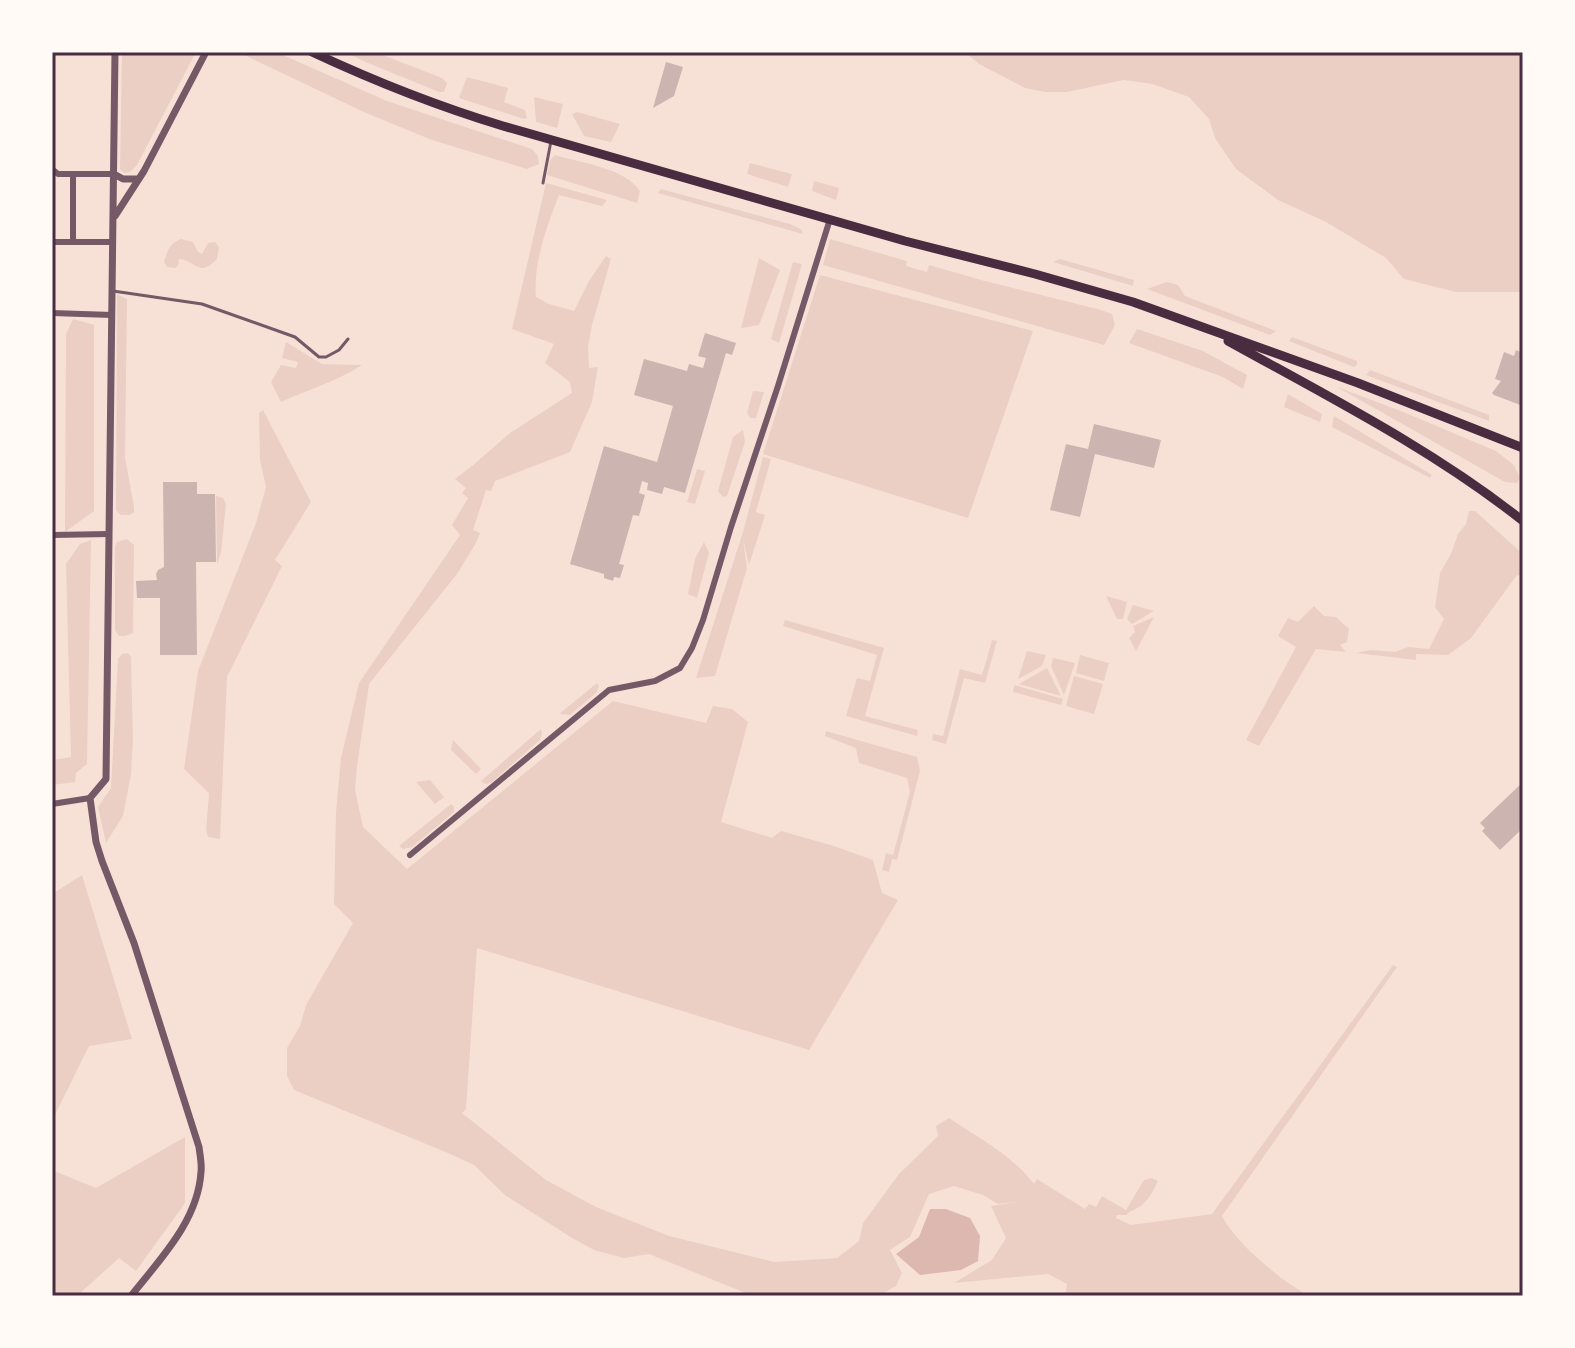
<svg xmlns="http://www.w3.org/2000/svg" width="1575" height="1348" viewBox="0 0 1575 1348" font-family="'Open Sans',sans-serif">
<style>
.green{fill:#ebcfc5}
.water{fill:#dcb8b0}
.building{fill:#ccb4b1}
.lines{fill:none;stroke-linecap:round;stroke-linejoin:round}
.service{stroke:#755966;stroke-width:3}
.minor{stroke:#755966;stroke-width:6}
.tertiary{stroke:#755966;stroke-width:7}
.primary{stroke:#4a2c40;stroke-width:9}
.neatline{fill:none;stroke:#4a2c40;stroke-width:3}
</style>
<rect width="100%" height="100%" fill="#f7e1d7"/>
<!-- green -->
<path class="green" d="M122,52H196L137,165L130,172L124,173L120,169Z
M238,52H276L387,101L532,149L538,156L539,164L527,169L432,140L366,113Z
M346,52H375L442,78L447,83L444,92H439L363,61Z
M965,52H1523V292H1456L1404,279L1386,258L1326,222L1278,200L1236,169L1215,138L1209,119L1189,97L1152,84L1124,80L1067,92H1045L1025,88L979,64Z
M467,77L508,88L504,102L525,110L527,118L524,119L459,98Z
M534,97L563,104L557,128L536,122Z
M577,112L620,124L611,142L584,136L572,114Z
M555,155C581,163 625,168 640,191L637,203L547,175L550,160Z
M750,163L792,174L788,187L747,174Z
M814,181L839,188L836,200L812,191Z
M546,183L607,200L602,206L559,195C547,227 533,262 536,297L549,304L574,311L589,281L606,256L611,259L592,325L588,347L589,368L598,367L592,402L570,452L495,481L491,491L486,490L473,530L480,533L476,543L457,574L369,684L357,767L355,790L363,827L407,869L613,701L706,723L713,706L732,709L748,722L721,822L772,838L781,831L834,846L873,860L882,893L898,900L809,1050L477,948L466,1109L462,1113L546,1180L596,1207L669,1236L774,1262L837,1258L859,1241L863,1223L899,1174L938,1136L936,1126L949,1118C979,1138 1012,1155 1034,1184L1037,1179L1085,1209L1089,1204L1096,1207L1102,1196L1126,1210L1144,1180L1152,1178L1158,1181C1154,1189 1150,1198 1143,1204C1138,1209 1132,1209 1126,1215H1117L1116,1218L1131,1225L1212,1214L1393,965L1397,967L1222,1216C1235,1240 1259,1260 1280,1277C1289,1284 1299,1289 1307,1296H1065L1067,1284L1048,1274L954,1283L992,1260L1006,1238L991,1206L1017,1202L998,1204L983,1195L954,1186L929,1194L910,1237L890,1250L902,1273L896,1286L878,1296H753L649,1254L624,1258L594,1250L572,1238L505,1195L474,1165L448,1153L294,1090L287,1076V1048L300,1026L306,1005L353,923L334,904L336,812L341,758L359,683L460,535L452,525L468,498L462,493L466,488L455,479L472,466L510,433L572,393L570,382L545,363L554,344L512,329Z
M661,189L790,224L801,229L803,234L658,193Z
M181,239L193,242L198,252L202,254L208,243L215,242L219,247L217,259C199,278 196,261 180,259L178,260L179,263L176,268L167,267L164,262C167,251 170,243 181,239Z
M830,239L907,261L906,266L927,272L929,265L981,280L1101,310L1112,314L1115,325L1104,345L823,265Z
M759,258L780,270L759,325L741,328Z
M1060,259L1134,280L1133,286L1053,262Z
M793,262L802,264L779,343L771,339Z
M820,275L1033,331L968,518L763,454Z
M1167,282L1178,285L1185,296L1276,331L1270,335L1147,289Z
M117,294L127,299L125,457L134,507V512L130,515H121L116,510Z
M73,319L94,325V511L65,532L66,334Z
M1137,329L1203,351L1247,375L1243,389L1223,377L1129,343Z
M1292,337L1357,361V365L1354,367L1289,341Z
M286,342L322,364L362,365C339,380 308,390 281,402L271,382L281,365L296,368L298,362L282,358Z
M1370,370L1489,415V421L1366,375Z
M1337,387L1401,411L1496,451L1514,465L1520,478L1517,483L1505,482Z
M753,391L764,392L756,418H750L747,413Z
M1288,394L1322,414L1320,422L1284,407Z
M263,410L311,502L275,560L282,566L227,677L220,839L208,837L206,830L209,793L184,769L198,671L256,523L266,487L260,460L259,413Z
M1334,416L1432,475L1430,478L1332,427Z
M743,430L745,442L727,496L723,497L718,491L733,437Z
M763,457L771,459L756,512L765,515L749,565L743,539L747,568L715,676L696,678L743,532Z
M697,469L705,471L695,504L687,502Z
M216,496L223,498L226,504L221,552L217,565Z
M1469,511H1475L1523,554V574L1521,576L1517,575L1471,638L1448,655L1416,654V660L1356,653L1371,650L1395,652L1408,647L1429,649L1444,619L1435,607L1440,573L1451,554L1458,534L1466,524Z
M127,539L134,545L133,633L125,636H119L115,630V547L117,542Z
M91,540L87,764L76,773L75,782L52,785V760L71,757L66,564L80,544Z
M704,542L709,553L697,598L688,594L695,559Z
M1106,596L1127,602L1123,619H1117Z
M1133,605L1154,611L1132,624L1127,619Z
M1314,606L1324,616L1336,617L1349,629L1347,642L1340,645L1346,652L1316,649L1259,746L1246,740L1296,647L1278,636L1288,618L1298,622Z
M1154,617L1136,651L1129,638L1135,632L1133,626Z
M785,620L884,648L865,716L918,730L917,736L846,716L857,678L870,681L877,655L783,626Z
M992,640L997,641L985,683L964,678L946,744L932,740L933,734L943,736L960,669L982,675Z
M1027,651L1046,655L1042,666L1018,679Z
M128,653L131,657L133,741L131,774L123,816L106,843L98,807L111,788L118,659L122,654Z
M1080,655L1109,663L1104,681L1076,673Z
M1053,658L1075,663L1064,695L1051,666Z
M1047,668L1061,696L1019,684Z
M1074,676L1103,684L1094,714L1066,706Z
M597,683L599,686L596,693L570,715L559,714Z
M1014,685L1063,699L1061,705L1013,692Z
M541,729L542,734L540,740L491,783L485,784L481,781Z
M826,731L917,757L920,771L897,860L892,859L889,872L882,870L886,853L893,855L910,792L907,778L859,763L856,748L825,736Z
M453,740L481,769L476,774L451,750Z
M430,780L444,797L435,804L416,782Z
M451,804L454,807V812L412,847L403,849L399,846Z
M82,875L132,1039L89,1046L52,1121V894Z
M185,1137V1203L136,1271L119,1258L77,1296H52V1170L96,1188Z"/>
<!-- water -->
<path class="water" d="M930,1209H946L970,1218L980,1236L978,1261L961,1270L920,1275L896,1254L919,1237Z"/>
<!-- building -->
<path class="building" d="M666,62L683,67L674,96L653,108Z
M705,333L736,343L732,355L726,353L685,493L664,487L662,494L647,490L648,483L642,481L639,493L645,495L639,516L633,515L619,564L624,565L620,578L614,577L613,581L604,578V574L570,564L604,446L657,462L673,406L634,395L644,359L687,371L689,364L703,368L706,358L698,356Z
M1516,350L1523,353V406L1494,395L1492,393L1501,381L1495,379L1504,352L1514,356Z
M1094,424L1161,440L1154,468L1095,454L1080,517L1050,510L1066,444L1088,449Z
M163,482H197V494H215L216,562H196L197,655H160V598H137L136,581L157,580L156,574L158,570L164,567Z
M1523,782V828L1500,850L1482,831L1485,828L1480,823Z"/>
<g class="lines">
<!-- service -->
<path class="service" d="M543,183L551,141
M113,291L202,304L295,337L319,357H326L339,350L348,339"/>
<!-- minor -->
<path class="minor" d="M52,169L58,174H114
M52,242H113
M73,242V174
M52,313L112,315
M52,535L109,534
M52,804L90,798
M410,855L609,690L655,681L680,668L692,648L703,620L731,527L778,386L830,219"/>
<!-- tertiary -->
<path class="tertiary" d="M115,52L106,779L90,798L96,842L102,861L134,943L199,1147C200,1155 202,1164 201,1172C198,1221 160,1259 131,1296
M114,174L123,179H138
M115,216L144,171L206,52"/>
<!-- primary -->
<path class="primary" d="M312,52C374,81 437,106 503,126L905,241L1035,274L1133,302L1358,383L1523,448
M1228,341C1329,397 1432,449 1523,521"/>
</g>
<!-- border -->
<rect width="1575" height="1348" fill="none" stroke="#fffaf5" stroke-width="108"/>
<rect x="54" y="54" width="1467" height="1240" class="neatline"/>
</svg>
